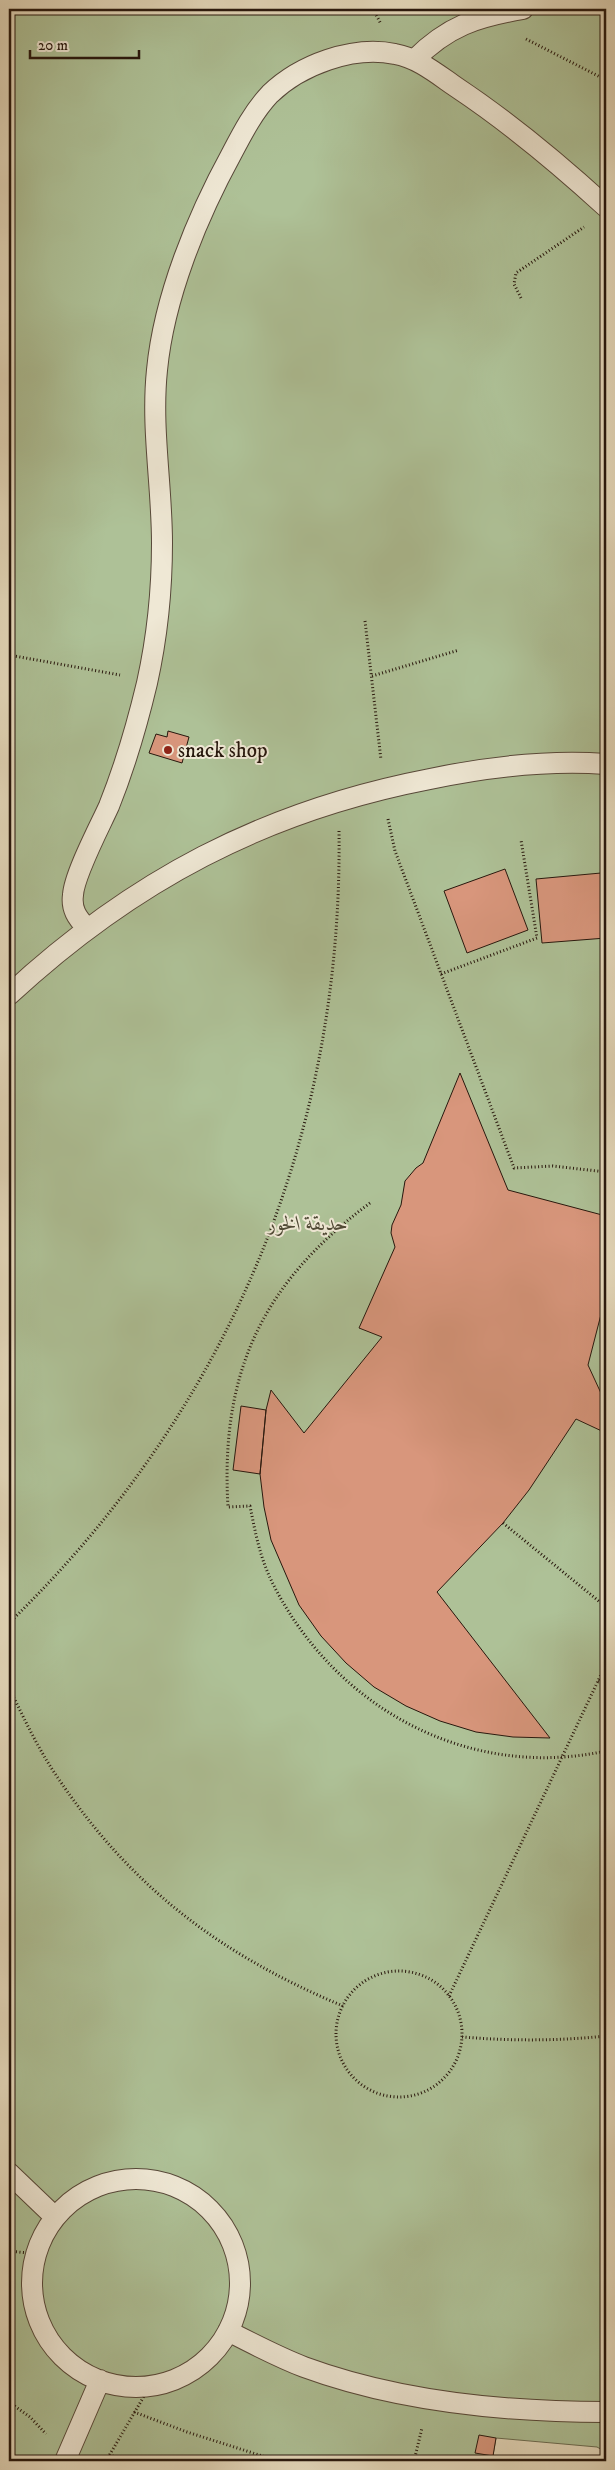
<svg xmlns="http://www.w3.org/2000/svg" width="615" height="2470" viewBox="0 0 615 2470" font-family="'IM FELL DW Pica',Amiri,serif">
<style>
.green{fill:#aec197;stroke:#6a6c52}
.building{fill:#d8967c;stroke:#27170d}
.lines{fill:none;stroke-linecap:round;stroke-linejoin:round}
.service-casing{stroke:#574839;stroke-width:22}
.path{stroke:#27170d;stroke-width:3;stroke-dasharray:1 2.5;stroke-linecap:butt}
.service{stroke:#efe8d5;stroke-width:20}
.poi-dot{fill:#8f2418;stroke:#efe8d5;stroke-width:2}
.labels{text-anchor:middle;stroke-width:4;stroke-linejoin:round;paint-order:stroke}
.poi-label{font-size:21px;fill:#27170d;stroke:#efe8d5;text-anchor:start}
.park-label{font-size:21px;font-style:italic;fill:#504a36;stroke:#efe8d5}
</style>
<rect width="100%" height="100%" fill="#e6dbbe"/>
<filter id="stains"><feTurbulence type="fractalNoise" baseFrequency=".004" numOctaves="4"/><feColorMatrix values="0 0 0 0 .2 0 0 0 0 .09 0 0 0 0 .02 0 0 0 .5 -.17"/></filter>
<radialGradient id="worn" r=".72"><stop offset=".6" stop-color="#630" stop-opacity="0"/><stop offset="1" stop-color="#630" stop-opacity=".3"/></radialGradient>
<!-- green -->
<path class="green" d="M9,9H606V2452L597,2447L496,2438L492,2461H9Z"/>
<!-- building -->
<path class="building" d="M168,731L189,737L182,763L149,753L156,734L167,737Z
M505,869L528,930L467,953L444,891Z
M601,873L606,938L542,943L536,879Z
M460,1073L508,1190L606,1216V1295L588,1365L606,1404V1433L576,1419L529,1490L503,1523L437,1592L550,1738L513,1737L476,1732L440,1721L406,1706L374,1687L346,1663L321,1636L299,1605L271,1540L264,1507L260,1474L266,1410L271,1390L304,1433L382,1337L359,1328L395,1247L391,1233L392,1225L401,1205L405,1181L416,1168L423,1163Z
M241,1406L266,1410L260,1474L233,1470Z
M479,2435L496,2438L493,2456L475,2453Z"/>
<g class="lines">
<defs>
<path id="service" d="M414,60C448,26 476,17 523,9
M87,928C77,918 71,909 73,895C74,875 100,826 109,806C125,766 137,725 147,683C157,638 162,589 162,543C162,485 151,428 157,370C164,297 197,217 232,153C243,132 254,111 270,94C300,65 353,45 395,54C418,58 437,74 456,87C510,123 559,164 606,207
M9,995C132,881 264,811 430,779C487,767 548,760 606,764
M9,2173L55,2217
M32 2283a104 104 0 1 1 208 0a104 104 0 1 1-208 0Z
M228,2331C253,2344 278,2357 304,2367C399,2402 505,2412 606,2412
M65,2461L100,2380"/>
</defs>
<!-- service casing -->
<use href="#service" class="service-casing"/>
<!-- path -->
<path class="path" d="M373,9L381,24
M526,39L606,80
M521,298L514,284L516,273L584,227
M365,621L381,760
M9,655L120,675
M372,676L459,650
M388,819L395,851L514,1168L553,1166L606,1172
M441,974L537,938L521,840
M370,1203C262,1283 220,1373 228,1507L250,1506C255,1531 260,1558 272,1582C334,1707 467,1781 606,1751
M503,1523L606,1607
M9,1623C228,1411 343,1137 339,831
M598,1681L606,1687
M9,1688C24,1718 38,1749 58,1778C132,1888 221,1955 343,2006
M336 2034a63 63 0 1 1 126 0a63 63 0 1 1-126 0Z
M449,1996L606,1664
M462,2037C511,2041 558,2041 606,2036
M9,2251L37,2254
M9,2402L30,2417L46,2434
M134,2412L187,2432L278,2461
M109,2455L131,2461
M106,2461L150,2386
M414,2461L422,2428"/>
<!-- service -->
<use href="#service" class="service"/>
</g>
<!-- markers -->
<circle class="poi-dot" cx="168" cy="750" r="5"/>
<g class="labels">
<!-- poi labels -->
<g class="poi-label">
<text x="178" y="757">snack shop</text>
</g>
<!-- park labels -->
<g class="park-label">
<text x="308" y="1230">حديقة الخور</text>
</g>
</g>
<!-- margin -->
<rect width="615" height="2470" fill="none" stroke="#e6dbbe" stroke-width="30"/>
<rect x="10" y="10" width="595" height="2450" fill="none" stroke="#27170d" stroke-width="2.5"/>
<rect x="15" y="15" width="585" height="2440" fill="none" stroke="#27170d"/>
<!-- scale -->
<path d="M30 50v8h109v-8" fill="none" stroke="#27170d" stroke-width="2.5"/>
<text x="38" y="50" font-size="15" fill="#27170d" stroke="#efe8d5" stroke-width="4" paint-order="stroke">20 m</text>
<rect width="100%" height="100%" filter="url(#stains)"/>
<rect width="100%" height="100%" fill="url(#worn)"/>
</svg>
